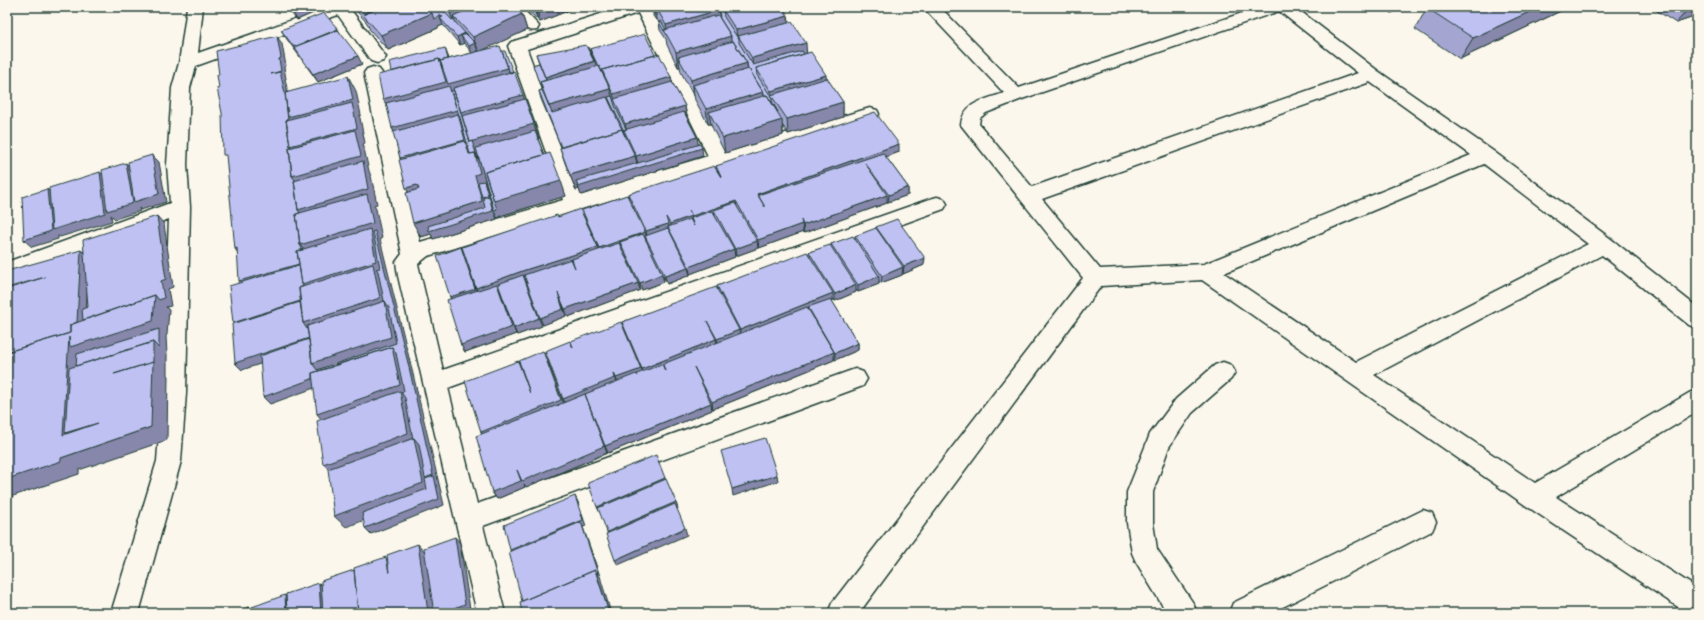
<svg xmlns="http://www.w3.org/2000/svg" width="1704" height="620" viewBox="0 0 1704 620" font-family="Caveat,sans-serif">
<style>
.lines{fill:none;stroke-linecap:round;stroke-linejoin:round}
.minor-casing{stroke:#1f3d34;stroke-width:3}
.minor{fill:#fbf7ec;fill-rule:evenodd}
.wall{fill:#a4a6d1;stroke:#1f3d34;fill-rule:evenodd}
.shaded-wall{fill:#8687aa;stroke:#1f3d34;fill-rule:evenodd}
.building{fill:#bfc1f3;stroke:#1f3d34}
</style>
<rect width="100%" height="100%" fill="#fbf7ec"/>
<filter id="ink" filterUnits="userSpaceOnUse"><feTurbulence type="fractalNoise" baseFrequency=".025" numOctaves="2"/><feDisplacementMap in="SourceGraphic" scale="8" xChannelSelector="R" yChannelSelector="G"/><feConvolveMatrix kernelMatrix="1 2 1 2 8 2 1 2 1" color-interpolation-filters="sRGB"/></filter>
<g filter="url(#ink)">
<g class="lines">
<defs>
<path id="minor" d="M187,7H203L198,53L329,7H353L351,10L386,57L383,61L377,63L371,61L338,15L196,66L190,88L187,165L190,207L186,393L181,461L139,613H111L157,461L162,393L169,219L7,279V262L170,203L167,165L172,88L179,63Z
M504,7H521L539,26L537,30C523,33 511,18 504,7Z
M623,7H651L725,151L870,108L877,110L879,114L877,118L428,256L418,264L443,370L930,199L937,197L944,199L947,204L944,209L448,388L477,504L855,369L863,372L867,379L863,386L483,526L505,613H477L398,276L396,262L402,254L364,73L367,69L373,67L379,69L382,73L420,242L563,200L508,46L511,42ZM638,13L708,156L581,194L527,49Z
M923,7H940L1019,88L1260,7H1295L1378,71L1493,151L1611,239L1697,307V328L1689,325L1602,255L1374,375L1535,483L1689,393L1697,390V412L1556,497L1697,588V613H1687L1525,505L1202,280L1101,286L859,613H828L832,603L1083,278L961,125C963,102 985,100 1004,93ZM1279,11L1358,73L1032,187L979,124L980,118L986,113L1022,99ZM1370,82L1471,155L1204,264L1100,269L1042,199ZM1484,164L1588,244L1356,362L1224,273Z
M1223,362L1231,365L1235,372L1231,379L1192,413L1169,447L1153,492V523L1157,549L1193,603L1197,613H1167L1136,562L1132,553L1127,523V492L1147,442L1150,434L1176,399L1215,365Z
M1423,510L1432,513L1436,522L1432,531L1271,613H1229L1233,603Z"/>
</defs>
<!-- minor casing -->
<use href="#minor" class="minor-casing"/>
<!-- minor -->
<use href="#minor" class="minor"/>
</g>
<!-- wall -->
<path class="wall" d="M286,7H327L297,20Z
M353,7H513L522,14L527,30L480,51L503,54L513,72L524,99L539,139H538L544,155L566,196L500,216L501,217L497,218L494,211L497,219L433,239L431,234L421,237L408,192L394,132L392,128L448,56L449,59L472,53L464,43L460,45L444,26L443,25L438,27V28L388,50L370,30L367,23ZM478,157V156L493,206L487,188Z
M524,7H577L540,22Z
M650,7H783L788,16L789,22L807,53L826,78L843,102V117L788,134L783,126V135L725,153L712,127L711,124H708L695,100L694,95H693L681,72L680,67H678L667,45L666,39L660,30L659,23L657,19L656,20L653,16V12Z
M1382,7H1406L1391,13Z
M1431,7H1569L1460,59L1415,29L1427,8Z
M1651,7H1697V16L1676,23Z
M281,30L362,64L318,82L297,53L286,38Z
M590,49L655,55L671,77L673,84L685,106L687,117L703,156L581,195L579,189L576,190L565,163L560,148L561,147L541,99L539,91L542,90L533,65L539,63L536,54L592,55Z
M899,152L886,157L908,187V195L888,202L887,201V203L804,233L802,231L803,232L759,248L757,244L758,248L736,256L734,253L735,257L690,274L689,272L690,275L667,284L663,275L664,282L642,290L622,249L638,283L640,290L568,317L562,303L566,316L543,325L525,279L524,280L542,326L517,335L500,289L516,334L465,352L461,345L450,297L463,252L558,217L599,250L585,218L582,210L629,199L628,194L716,169V166Z
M876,227L924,265L903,274V273L902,275L881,283L879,281V284L858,292L856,290V292L835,301L833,299V301H832L858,343V350L835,360L834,358V360L713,409L711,405L712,410L608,453L587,398H586L607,453L526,487L524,484L525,487L497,499L492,492L482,434L481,432L518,361L521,368L547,359L563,403L564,402L563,399L572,347L643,372L625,330L622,322L718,290L717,286L809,255V252L831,246V244L855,239V236L876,229Z"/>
<!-- shaded-wall -->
<path class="shaded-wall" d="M304,7H327L297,20L293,12Z
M378,7H416L367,20L364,13Z
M463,7H503L453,16L457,27L456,28L450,13Z
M533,7H577L540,22L538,14L536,12L538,20Z
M655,7L657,19L656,20L654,12Z
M724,7H770L725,13Z
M1395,7H1406L1391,13Z
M1540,7H1569L1460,59L1473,38Z
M1691,7H1697V16L1676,23L1689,8Z
M719,10L721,21L668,36L666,25Z
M432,13L441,16L442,20L440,18L443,25L438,27V28L388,50L381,35Z
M522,14L527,30L479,52L473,37Z
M788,16L789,31L738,36V45L736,30Z
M338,29L342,37L296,50L294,47Z
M465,33L469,41L461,36L464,43L460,45L457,37Z
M277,36L282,44L286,66L284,67L286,79H285L293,116L348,76L356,91L361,115L359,116L360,118L365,143L363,144L369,171L371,176L377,204L374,205L376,209L382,238L380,239L413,374L444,505L371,534L365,528L432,495L346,527L334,516L335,476L323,464L328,427L317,414L339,379L270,404L263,397L312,363L314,346L242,370L235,363L240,330L233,323L246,289L239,281L300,245L298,210L292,176L290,146L276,82L279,59Z
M731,36L732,49L678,57L680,67H678L676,52Z
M475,43L478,51L472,54L469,46Z
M806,43L807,58L756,68L753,73L752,58Z
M445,48L448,56L454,75L508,68L512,80L523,95L539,139H538L549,170L561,181L566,196L500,216L501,217L497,218L494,211L497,219L433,239L431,234L421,237L413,223L482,201L408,173L400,158V143L392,128L391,114L383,99L439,59ZM538,139L494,201V210L487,188L482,167L478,157Z
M358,56L362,64L318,82L313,74Z
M595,61L597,69L549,87L545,77Z
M747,63L748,76L693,85L694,95H693L691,80Z
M826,75L827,90L771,95L772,106L771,91Z
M671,77L674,92L615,101L613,94Z
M610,89L614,104L608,97L611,105L554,121L549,106Z
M763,92L769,110L709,112L711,124H708L706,109Z
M843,102V117L788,134L787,119Z
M685,106L687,121L628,136L625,124Z
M782,120L783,135L725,153L723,138Z
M697,137L699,148H702L703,156L581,195L576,181L579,189L576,190L570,175L635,156L638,168H639L636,156Z
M899,144V152L866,164L758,195L759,202L757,194Z
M152,155L159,162L166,202L141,210L139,208L140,211L115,219L111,215L112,221L60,237L58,236V239L32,247L24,240L47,189L55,197L100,172L107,180L126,163L133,171Z
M417,185L425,200L414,203L406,188Z
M908,187V195L888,202L889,195Z
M887,195V203L804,233L803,225Z
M736,201L737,209L714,210L715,217L694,224L692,216Z
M157,216L164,224L173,287L168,289L171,306L166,307L169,310L167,335L166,336L167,355V375L168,376L167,440L79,470V474L7,498V479L61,458L151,427L84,381L98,423L63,435L7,371L81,250L88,257L86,326L155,295L161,281Z
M691,216L692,222L691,218L692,224L671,232L670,224Z
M668,224L670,230L668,227L669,232L648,239L646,231Z
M802,224L803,232L759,248L758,240Z
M645,232L647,240L645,236L646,240L623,248L620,242L622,249L602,256L599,248Z
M757,241L758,248L736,256L735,249Z
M461,247L465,255L478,296L454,305L450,297Z
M598,247L600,255L524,280L542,326L517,335L514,328L524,280L499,289L516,334L465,352L461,345L480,296L476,288L525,270Z
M237,248L241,257L235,249Z
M734,249L735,257L690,274L689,267Z
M925,258L924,265L903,274L904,266Z
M903,267L902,275L881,283L882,276Z
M688,268L690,275L667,284L665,276Z
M662,274L664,282L642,290L640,283Z
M879,276V284L858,292V285Z
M638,283L640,290L568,317L565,309Z
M856,285V292L835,301V294Z
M558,293L566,316L543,325L540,318Z
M833,293V301L810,310L808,307V311L741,337L740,330Z
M739,330L740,338L719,346L717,339Z
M716,339L718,347L645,376L642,369Z
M858,343V350L835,360V353Z
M543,351L547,359L565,407L485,439L481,432Z
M834,352V360L713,409L712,402Z
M641,369L644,376L619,386L616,378Z
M614,373L618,386L586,398L607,453L526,487L524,484L525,487L497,499L492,492L517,470L566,406L563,399Z
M711,403L712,410L608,453L605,446Z
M777,475L778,481L733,496L732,489Z
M665,478L667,485L600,513L597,507Z
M575,496L578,502L586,526L583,527L601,579V580L611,613H609L582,527L514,556L510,550Z
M676,502L678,509L610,538L607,532Z
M685,528L687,535L618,565L615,560Z
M455,537L460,543L470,609L460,613H441Z
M418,544L428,555L437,613H426Z
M354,570L365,581L369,613H358Z
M319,583L332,593L334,613H321Z
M285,595L299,605V613H286Z
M249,607L258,613H249Z"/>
<!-- building -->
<path class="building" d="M289,7H304L293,12Z
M359,7H378L364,13Z
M381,7H425L432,13L381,35L363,15Z
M425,7H440L452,20L454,19L456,23L465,33L457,37L440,18L443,17L439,13L441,16L434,19L432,13Z
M444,7H463L450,13Z
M474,7H513L522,14L473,37L453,16Z
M547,7H555L538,14L536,12Z
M652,7H655L656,11L654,12Z
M656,7H718L719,10L666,25Z
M718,7H722L724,9L723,10L724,17L737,37H739V43L753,65L802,51L804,54L756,68L757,75L772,98V102L778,112L767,95L766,96L762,90L749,69H748L747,63L733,41L731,42V36L719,17H720L719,10Z
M733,7H783L788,16L736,30L723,10Z
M1431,7H1540L1473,38L1427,8Z
M324,13L338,29L294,47L281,30Z
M718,15L731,36L676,52L664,30Z
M661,21L666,30H664V31L659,22Z
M792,22L806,43L752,58L738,36Z
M338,30L358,56L313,74L294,47Z
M466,34L475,43L469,46L461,36Z
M645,34L655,55L602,70L604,76L599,66H598L590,49Z
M277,36L281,58L279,59L281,71L271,74L280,72L285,93L288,120H286L290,146L291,148H289L292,176L295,180L294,181L298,210L300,213L296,214L300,245L303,250L297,251L299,264L239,281L237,248L235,249L226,155H223L222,113L217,88H219L217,75H219L216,51Z
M733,41L747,63L691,80L678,57Z
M586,45L594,61L545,77L536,54Z
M500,46L508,68L448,84L440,61Z
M587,47H588L595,61H594Z
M445,48L448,59L440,61L443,69L439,59L391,72L389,62Z
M502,51H505L513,72L510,73Z
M811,52L826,75L771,91L756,68Z
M659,54L671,77L613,94L602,70Z
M439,59L446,82L383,99L378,75Z
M539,63L546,80L540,82L542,89H541L533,65Z
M599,66L610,89L549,106L540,82Z
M749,69L763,92L706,109L693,85Z
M514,71L523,95L461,112L453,88Z
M348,76L353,100L288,117L285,93Z
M827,78L843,102L787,119L771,95Z
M672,82L685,106L625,124L614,99Z
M449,86L457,110L392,128L386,103Z
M542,90L552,113L607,97L625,136L622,129L561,147L539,91Z
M451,91H454L470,142L472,141L478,159L475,153L470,154L461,121Z
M767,95L782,120L723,138L709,112Z
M612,96L615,106L626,129L624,130V131L608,97Z
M525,99L534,124L470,142L462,116Z
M352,103L357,128L290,146L286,120Z
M684,112L697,137L636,156L624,130Z
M875,112L899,144L757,194L765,207L758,195L883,153L908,187L889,195L865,163L887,195L803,225L801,220L802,224L758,240L736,201L692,216L689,210L691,216L670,224L666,217L668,224L646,231L628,194L714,166L721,177L716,166Z
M458,114L465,140L400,158L393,132Z
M622,129L635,156L570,175L560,148Z
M355,130L361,156L292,176L289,148Z
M535,131L544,155L485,172L494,201L497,209L494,210L476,148Z
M465,141L469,154L475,153L480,173L475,175L482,201L413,223L406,193L419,189L417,185L406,188L399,160Z
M700,144L702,148L578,187L576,181L638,163Z
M550,153L561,181L494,201L485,172Z
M152,155L159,194L134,202L128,162Z
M363,161L368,189L298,210L294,181Z
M126,163L133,203L107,211L102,170Z
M100,172L105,213L52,230L49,188Z
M484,181L488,195L482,197L478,182Z
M47,189L51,231L24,240L22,197Z
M367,194L373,223L300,245L296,214Z
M627,195L645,232L599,248L582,210Z
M489,196L493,211L429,231L428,226L485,208L483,198Z
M735,203L757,241L735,249L714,210Z
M580,209L598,247L525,270L476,288L462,247L557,215L558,217Z
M712,211L734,249L689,267L668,227L690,219L694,226L691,218Z
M157,216L166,279L161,281L164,298L159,300L155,295L83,320L82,309L88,307L83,240Z
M897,219L925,258L904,266L876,227Z
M668,228L688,268L665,276L645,236Z
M876,228L903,267L882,276L855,236Z
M370,229L376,261L302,284L297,251Z
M375,231L409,367L433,475L425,478L419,444L414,438L413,439L405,398L401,392L404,391L396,353L392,347L336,365L335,364L396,343L389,308L385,301H384L378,271L376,269L380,268L374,236L372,232Z
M643,234L662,274L640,283L620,242Z
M853,236L879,276L858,285L831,244Z
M619,243L638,283L565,309L558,293L563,309L540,318L524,275L571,259L575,268L572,259Z
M830,245L856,285L835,294L809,252Z
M461,247L475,289L450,297L437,256Z
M81,250L77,322L70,325V333L7,352V289L45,277L7,288V271Z
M807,252L833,293L740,330L717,286Z
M373,264L380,298L303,323L299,288Z
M299,265L302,284L303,286L299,288L300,301L233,323L229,286Z
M523,275L539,318L514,328L498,284Z
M497,284L512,327L461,345L447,300Z
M716,287L739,330L717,339L707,321L716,339L642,369L622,322Z
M155,295L153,321L70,347L69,337L63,435L98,423L65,433L69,368L153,342V362L114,374L153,362L151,427L61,458V461L7,479V352L70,333V325Z
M831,299L858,343L835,353L808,307Z
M385,301L391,337L312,363L307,326Z
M300,302L303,323L307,329L309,338L235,363L232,324Z
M807,307L834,352L712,402L694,367L711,403L605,446L585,394L636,374L638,376L637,374L662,364L665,371L663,364Z
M621,322L641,369L616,378L614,373L615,378L563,399L545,351L570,341L573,348L571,341Z
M159,329V348L153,342L76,366L77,354Z
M309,339L312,363L317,370L331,365L332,367L312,373V379L263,397L260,356Z
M392,347L400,385L317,414L312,373Z
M543,351L561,400L481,432L465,381L518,361L530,393L519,361Z
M400,391L408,433L323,464L317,421Z
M585,394L604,446L522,481L517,470L521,481L492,492L476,436L558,405L559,406L558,405Z
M414,438L423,483L334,516L328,469Z
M765,438L777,475L732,489L721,451Z
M656,455L665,478L597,507L588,483Z
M434,476L439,499L365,528L362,513L427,489L425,479Z
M666,479L676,502L607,532L598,508Z
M575,496L583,520L510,550L504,525Z
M675,504L685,528L615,560L606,534Z
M581,522L598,574H597L595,570L522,601L509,552Z
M455,537L465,604L441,613H434L424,548Z
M418,544L428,612L426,613H358L354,568L386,557L389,573L387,555Z
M354,570L358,613H323L321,581Z
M595,570L609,613H522L520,602Z
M319,583L321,613H287L286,594Z
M285,595L286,613H252V607Z
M249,607V613H232Z"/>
</g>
<!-- margin -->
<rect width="1704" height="620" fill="none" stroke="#fbf7ec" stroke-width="24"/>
<rect x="12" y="12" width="1680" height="596" fill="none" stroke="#1f3d34" stroke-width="1.5" filter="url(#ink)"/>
</svg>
